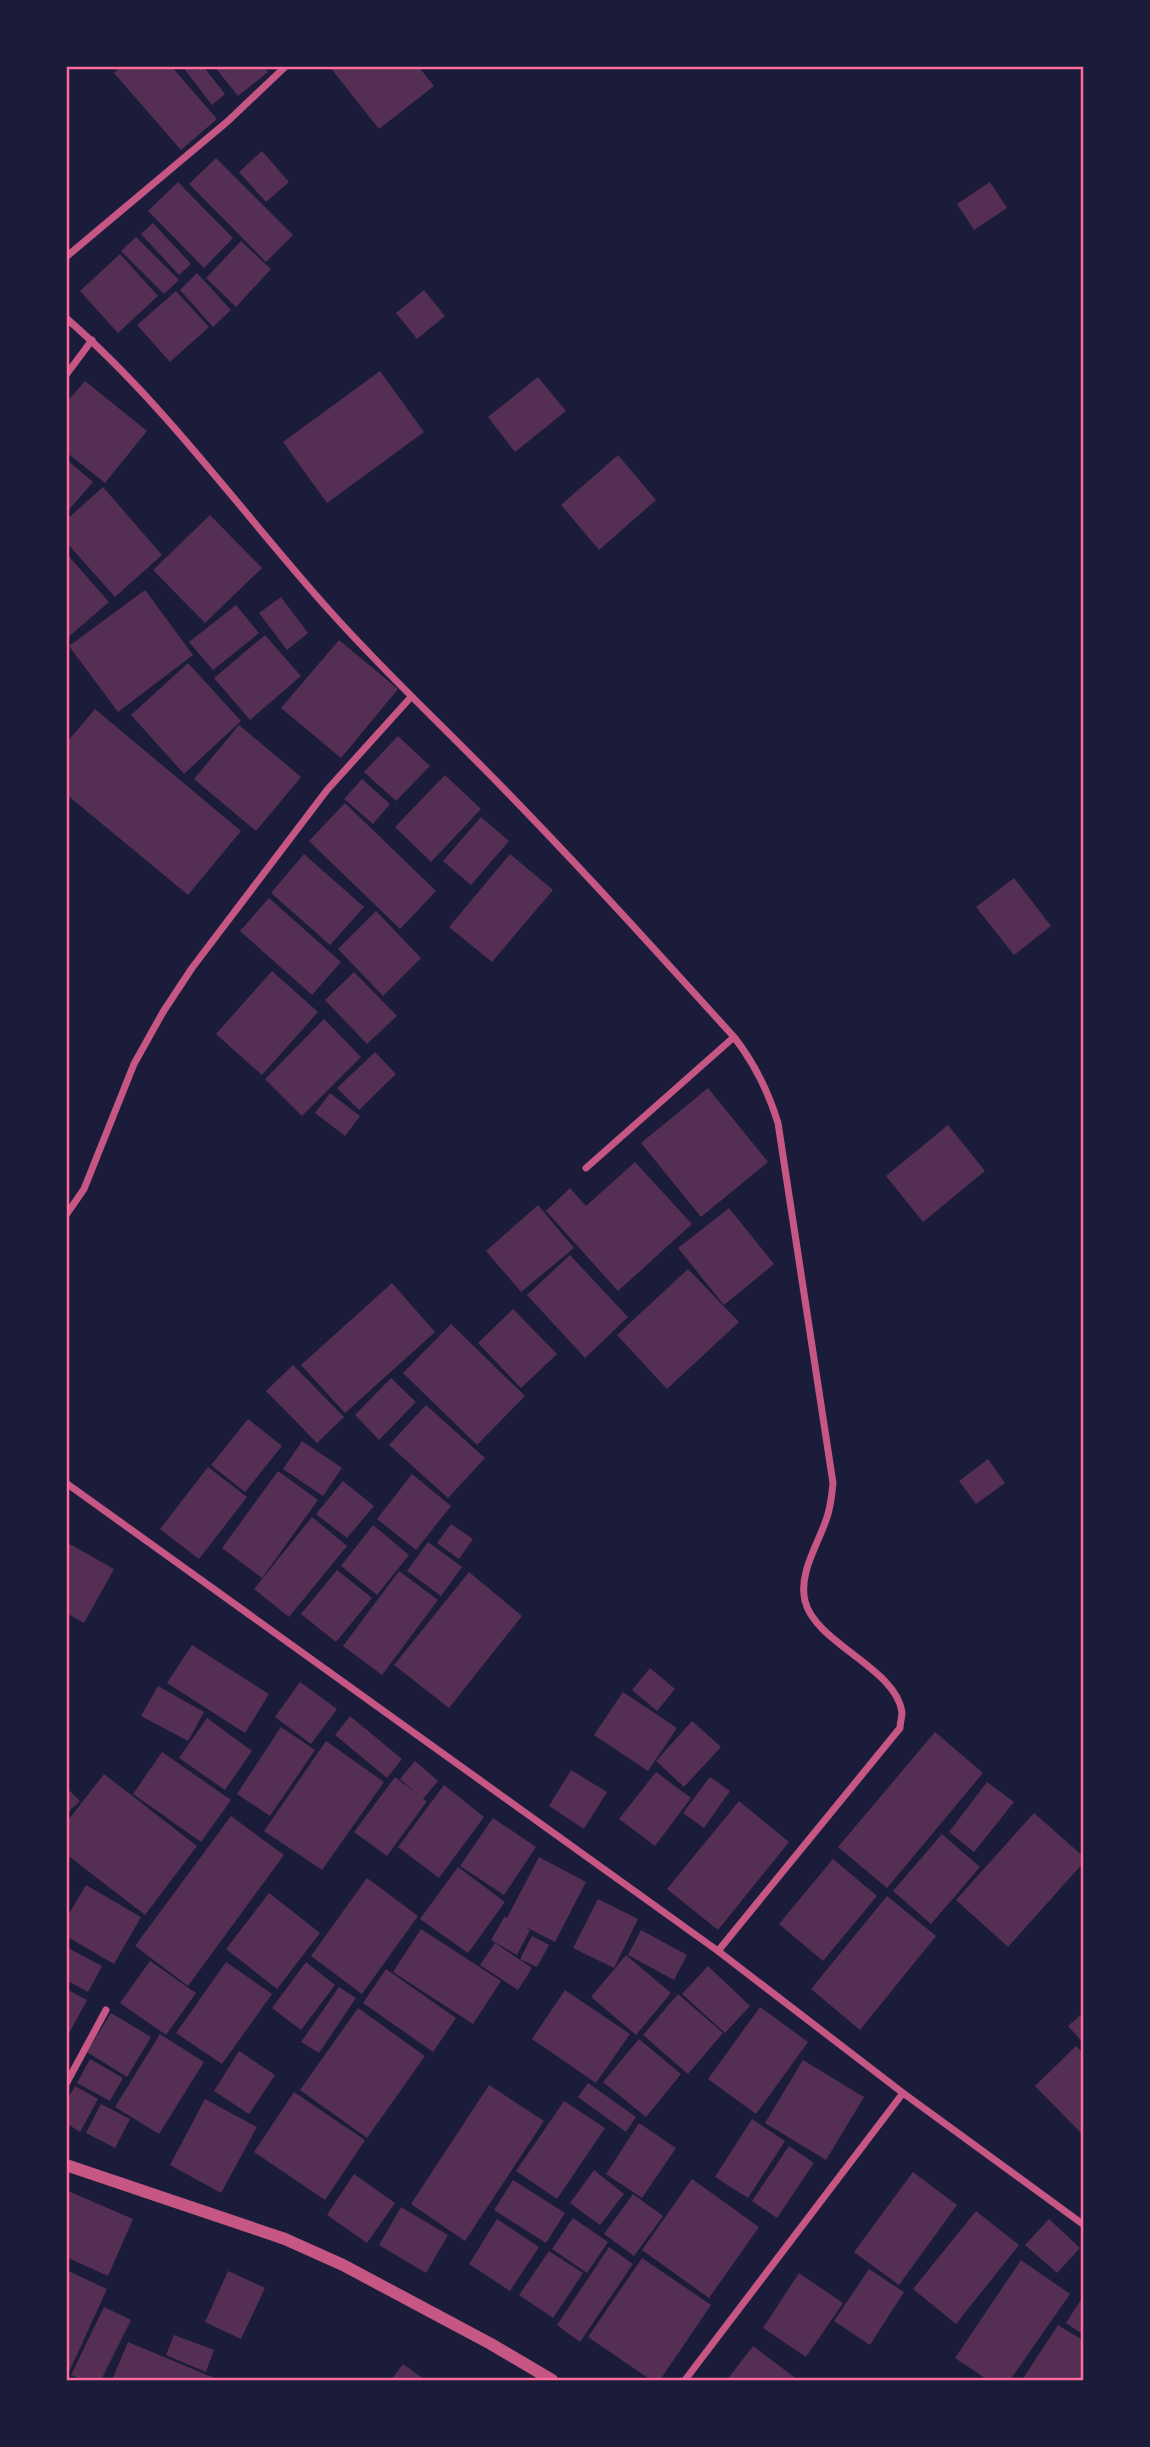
<svg xmlns="http://www.w3.org/2000/svg" width="1150" height="2447" viewBox="0 0 1150 2447" font-family="'Alegreya Sans',sans-serif">
<style>
.building{fill:#542f53}
.lines{fill:none;stroke-linecap:round;stroke-linejoin:round}
.minor{stroke:#c65784;stroke-width:7}
.tertiary{stroke:#c65784;stroke-width:12}
.neatline{fill:none;stroke:#ff6b9d;stroke-width:2.5}
</style>
<rect width="100%" height="100%" fill="#1b1b3a"/>
<!-- building -->
<path class="building" d="M121,66H171L217,119L181,150L114,73Z
M182,66H203L225,94L212,105Z
M214,66H264L268,72L238,96Z
M329,66H418L434,86L379,129Z
M262,151L289,182L266,202L239,172Z
M216,158L293,235L266,262L189,184Z
M178,182L233,238L204,268L148,211Z
M990,182L1007,208L974,230L957,204Z
M153,223L191,264L179,275L141,234Z
M136,237L179,280L164,294L121,251Z
M241,241L271,269L236,307L206,278Z
M120,254L158,296L118,333L80,291Z
M197,273L231,310L213,327L180,290Z
M424,290L445,316L417,339L396,313Z
M176,291L209,327L170,362L137,325Z
M380,371L424,432L327,503L283,442Z
M538,377L566,411L515,452L488,417Z
M85,381L147,431L105,483L66,452V403Z
M618,455L656,500L599,550L561,505Z
M66,459L93,482L66,513Z
M103,487L162,555L115,597L66,542V520Z
M210,515L262,568L205,623L153,570Z
M66,553L109,602L66,639Z
M145,590L193,655L118,712L69,646Z
M281,597L308,633L287,650L259,613Z
M236,605L259,633L213,670L189,642Z
M265,635L301,676L250,720L214,678Z
M339,640L398,689L341,758L281,708Z
M188,663L241,721L184,774L131,715Z
M95,709L241,831L188,895L66,794V743Z
M239,725L301,777L256,831L194,779Z
M398,736L430,766L396,801L364,772Z
M445,775L481,809L431,862L395,827Z
M362,779L390,804L373,824L344,799Z
M345,803L436,891L400,929L309,841Z
M481,817L509,841L471,885L443,861Z
M304,854L364,907L330,945L271,893Z
M510,854L553,890L492,962L449,927Z
M1014,878L1051,926L1014,955L976,907Z
M269,898L341,962L312,995L240,931Z
M376,911L421,958L383,996L338,949Z
M272,971L318,1012L262,1075L216,1034Z
M354,972L397,1016L367,1044L325,1000Z
M324,1019L361,1057L302,1116L265,1079Z
M375,1052L396,1074L359,1110L337,1088Z
M708,1088L768,1162L701,1217L641,1143Z
M330,1093L360,1116L345,1136L315,1113Z
M948,1125L985,1171L923,1222L886,1176Z
M635,1162L692,1224L618,1291L546,1211L570,1188L586,1206Z
M538,1205L574,1248L521,1292L486,1251Z
M729,1208L774,1264L724,1305L678,1248Z
M570,1255L628,1317L585,1358L527,1295Z
M688,1269L739,1322L667,1389L617,1335Z
M392,1283L435,1332L345,1413L301,1365Z
M513,1309L557,1354L521,1388L478,1343Z
M451,1324L525,1396L477,1445L403,1373Z
M293,1365L344,1417L317,1443L266,1391Z
M391,1378L416,1402L379,1440L355,1415Z
M426,1405L485,1458L448,1498L389,1445Z
M248,1419L282,1446L245,1492L211,1465Z
M302,1441L342,1468L323,1496L283,1469Z
M988,1459L1005,1483L976,1504L959,1481Z
M208,1467L247,1497L199,1559L160,1529Z
M278,1471L318,1500L262,1578L222,1548Z
M412,1474L451,1506L416,1550L377,1519Z
M343,1481L374,1506L347,1538L316,1514Z
M312,1517L347,1546L289,1617L254,1589Z
M451,1524L473,1539L459,1559L437,1543Z
M373,1525L409,1555L377,1595L341,1566Z
M66,1542L114,1569L84,1623L66,1613Z
M428,1542L462,1567L441,1596L407,1571Z
M337,1570L372,1598L336,1642L301,1614Z
M399,1571L438,1600L382,1675L343,1646Z
M469,1572L522,1616L449,1708L394,1665Z
M192,1645L269,1694L245,1733L167,1683Z
M650,1668L675,1689L657,1711L632,1690Z
M300,1682L337,1709L311,1744L275,1717Z
M158,1686L204,1712L188,1741L141,1716Z
M623,1692L677,1728L648,1771L594,1735Z
M350,1716L402,1759L387,1778L335,1735Z
M207,1718L252,1751L225,1790L179,1758Z
M692,1721L721,1747L684,1787L656,1761Z
M281,1727L315,1750L270,1816L237,1794Z
M935,1732L983,1773L887,1888L838,1847Z
M326,1741L384,1782L322,1870L264,1831Z
M162,1752L231,1800L201,1842L133,1794Z
M415,1761L438,1781L423,1799L427,1801L387,1856L354,1832L395,1777L417,1794L400,1779Z
M571,1770L607,1792L584,1829L549,1806Z
M656,1772L691,1798L655,1846L619,1819Z
M104,1774L197,1846L145,1915L66,1854V1823Z
M710,1777L730,1791L704,1828L683,1813Z
M987,1782L1014,1802L974,1852L949,1832Z
M444,1785L484,1817L439,1878L398,1847Z
M66,1787L80,1801L66,1814Z
M739,1801L789,1842L718,1930L667,1889Z
M1034,1813L1084,1857V1862L1008,1947L956,1900Z
M231,1816L284,1855L188,1986L135,1946Z
M493,1818L536,1847L504,1895L460,1866Z
M942,1834L980,1867L931,1924L893,1891Z
M539,1857L586,1882L555,1942L524,1926L530,1930L517,1955L491,1940L505,1916L507,1918Z
M833,1859L877,1896L823,1961L779,1924Z
M458,1867L505,1902L468,1953L420,1919Z
M367,1878L418,1916L362,1994L311,1956Z
M86,1885L141,1917L114,1964L66,1936V1919Z
M269,1893L320,1933L277,1989L226,1949Z
M887,1896L936,1936L860,2030L811,1989Z
M598,1899L638,1919L614,1968L573,1948Z
M421,1929L501,1981L473,2024L393,1972Z
M641,1930L687,1955L674,1980L628,1955Z
M532,1936L549,1945L537,1967L520,1959Z
M495,1943L532,1968L518,1990L480,1965Z
M66,1947L102,1966L88,1992L66,1980Z
M626,1955L671,1993L636,2035L591,1997Z
M150,1961L196,1993L166,2035L120,2003Z
M226,1962L272,1994L222,2064L176,2033Z
M306,1962L335,1985L301,2030L272,2008Z
M708,1966L750,2006L725,2033L682,1994Z
M386,1969L456,2018L433,2052L363,2003Z
M339,1987L356,1998L319,2053L301,2042Z
M66,1989L87,2000L66,2039Z
M565,1990L630,2034L596,2083L532,2039Z
M678,1994L723,2033L688,2074L643,2035Z
M760,2007L808,2042L756,2114L708,2079Z
M358,2008L425,2056L367,2138L300,2090Z
M1084,2012V2044L1068,2026Z
M111,2013L151,2037L127,2077L87,2052Z
M160,2034L204,2062L159,2134L115,2107Z
M639,2039L681,2074L646,2117L603,2082Z
M1076,2046L1084,2054V2136L1035,2086Z
M239,2051L275,2075L249,2114L214,2091Z
M90,2059L123,2078L110,2101L77,2083Z
M803,2060L864,2097L826,2160L765,2123Z
M588,2083L636,2117L626,2132L578,2097Z
M489,2085L544,2121L465,2241L411,2204Z
M75,2086L98,2099L80,2132L66,2123V2102Z
M294,2092L365,2140L325,2200L254,2152Z
M205,2099L257,2127L221,2193L170,2165Z
M564,2101L605,2128L557,2199L516,2171Z
M101,2104L130,2119L115,2148L86,2133Z
M752,2119L785,2141L748,2198L715,2177Z
M639,2123L676,2148L642,2198L606,2174Z
M789,2146L814,2163L777,2218L752,2201Z
M594,2170L624,2194L600,2225L570,2203Z
M913,2172L957,2205L899,2285L854,2252Z
M354,2174L395,2203L367,2243L327,2215Z
M692,2179L759,2227L709,2298L642,2250Z
M513,2180L565,2213L546,2243L494,2210Z
M66,2190L133,2219L108,2276L66,2257Z
M633,2194L663,2216L634,2256L604,2234Z
M401,2207L448,2235L426,2273L379,2245Z
M976,2211L1019,2245L956,2324L913,2289Z
M573,2218L608,2242L587,2273L552,2249Z
M497,2219L539,2247L510,2291L469,2264Z
M1049,2219L1080,2248L1057,2273L1025,2245Z
M609,2247L633,2264L580,2342L557,2325Z
M549,2251L583,2273L553,2318L519,2295Z
M642,2258L711,2305L660,2380H651L588,2337Z
M1021,2260L1070,2294L1010,2380H988L955,2358Z
M869,2269L904,2292L870,2345L834,2321Z
M66,2270L107,2289L70,2370L66,2369Z
M228,2271L265,2288L241,2339L205,2322Z
M799,2273L843,2303L806,2357L763,2328Z
M1084,2295V2335L1066,2323Z
M104,2307L131,2320L101,2380H83L71,2375Z
M1058,2325L1084,2341V2380H1022Z
M174,2335L214,2350L206,2372L166,2355Z
M128,2342L219,2380H112Z
M753,2346L798,2380H727Z
M403,2364L425,2380H391Z"/>
<g class="lines">
<!-- minor -->
<path class="minor" d="M66,257L228,121L286,66
M66,318C165,404 242,513 329,610C384,672 445,728 503,788C582,869 658,953 734,1037C755,1064 768,1090 778,1123L833,1483C832,1493 831,1504 828,1514C820,1542 798,1571 805,1601C815,1643 896,1668 902,1712C902,1717 900,1723 900,1728L718,1951
M66,375L92,340
M586,1168L734,1037
M66,1215L84,1189L134,1064L163,1012L192,968L327,790L411,697
M66,1483L718,1951L903,2093L1084,2225
M66,2084L106,2010
M685,2380L903,2093"/>
<!-- tertiary -->
<path class="tertiary" d="M66,2165L285,2239L343,2265L491,2344L552,2380"/>
</g>
<!-- border -->
<rect width="1150" height="2447" fill="none" stroke="#1b1b3a" stroke-width="136"/>
<rect x="68" y="68" width="1014" height="2311" class="neatline"/>
</svg>
